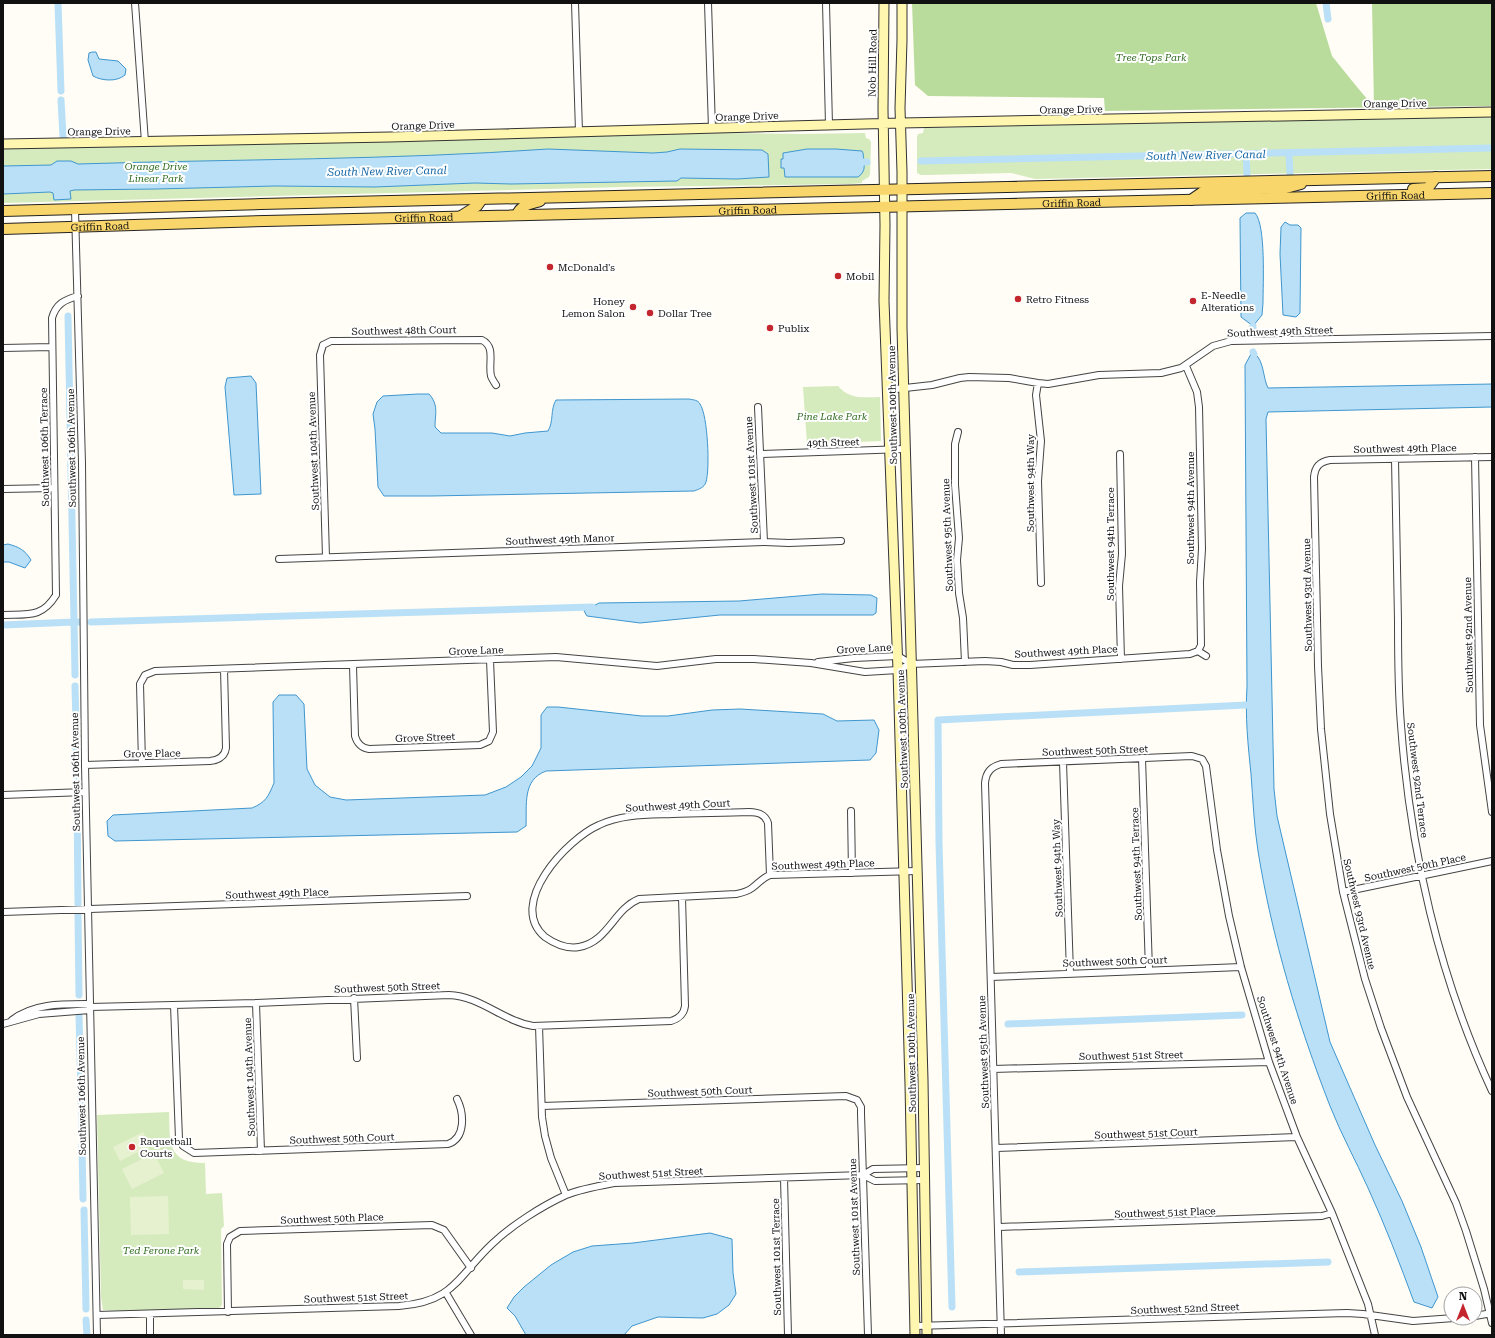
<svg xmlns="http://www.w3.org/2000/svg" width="1495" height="1338" viewBox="0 0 1495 1338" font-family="'Roboto Serif',serif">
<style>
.green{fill:#d5ebbd}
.forest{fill:#b9dc9c}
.pitch{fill:#e6f2cf}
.water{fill:#b9e0f7;stroke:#3f96cf}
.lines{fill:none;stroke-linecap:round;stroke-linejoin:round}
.canal{stroke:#b9e0f7;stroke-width:7}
.street-casing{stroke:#444;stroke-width:8}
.secondary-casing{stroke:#333;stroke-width:11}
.primary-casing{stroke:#222;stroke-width:12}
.street{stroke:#fff;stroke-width:6}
.secondary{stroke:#fff6b0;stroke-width:9}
.primary{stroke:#f9d66b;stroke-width:10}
.poi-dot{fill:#c4262e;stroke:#fff;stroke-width:1.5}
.labels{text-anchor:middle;stroke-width:4;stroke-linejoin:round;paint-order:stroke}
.park-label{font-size:10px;font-style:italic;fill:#2f6b1f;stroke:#fff}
.street-label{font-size:10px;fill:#111;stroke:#fff}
.poi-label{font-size:10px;fill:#111;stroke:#fff;text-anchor:start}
.water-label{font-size:11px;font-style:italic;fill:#1768a6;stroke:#fff}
</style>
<rect width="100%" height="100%" fill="#fffdf5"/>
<!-- green -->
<path class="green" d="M1492,116V169L1035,179L1011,173L928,175H921L917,173V137L918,134L923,133L924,128Z
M724,133L802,134L865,133L866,138L869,139L871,142L870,174L869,177L862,181V183L851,184L624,187L3,203V149Z
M838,386C850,400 863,397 880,397L881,441L807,444L803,387Z
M169,1112C170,1143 167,1163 205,1163L206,1194L222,1193L224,1226L221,1229L222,1305L217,1310L118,1311L103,1310L101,1297L97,1115Z"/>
<!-- forest -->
<path class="forest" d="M912,3H1316L1332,56L1357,87L1374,107L1372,3H1492V106L1105,111L1104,98L928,96L915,85Z"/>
<!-- pitch -->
<path class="pitch" d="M143,1132L150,1146L120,1161L113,1147Z
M154,1153L164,1173L132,1189L122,1169Z
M168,1196L169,1234L131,1235L130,1197Z
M183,1280H204V1290L183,1289Z"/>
<!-- water -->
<path class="water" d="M92,52H96L99,59L118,61L126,69L125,75C117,82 102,81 93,76L88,60L89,53Z
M548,149L653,153L667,152L680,149L762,150L768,154L769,177L737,179L681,178L677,181L511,184L475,183L375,187L275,186L156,189L74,190L70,191L71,199L54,200L53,193L50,192L3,194V166L51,165L57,161H71L78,164C235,159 392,160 548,149Z
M807,149H836L862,151L863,153C864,163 867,171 858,177H785L784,168H781V159H783V153Z
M1246,213H1255C1266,225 1263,284 1263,303L1262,315L1253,326L1241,317L1240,218Z
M1285,222L1290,225H1298L1301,228L1300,313L1296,317L1283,315L1280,254L1281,227Z
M1251,354H1255C1264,361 1263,378 1268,388L1492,384V407L1268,412L1266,419L1274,789L1277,816L1330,1042L1375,1145L1402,1201L1421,1247L1438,1297L1432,1308L1414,1302C1400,1264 1385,1225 1368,1188C1356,1161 1341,1134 1330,1106C1298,1024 1272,938 1258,851C1254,826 1253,800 1251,774C1248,745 1245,716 1247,687L1245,365Z
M251,376L256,383L261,494L234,495L225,387L227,378Z
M418,394H429C439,405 435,414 435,427L441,433H492L510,436L525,433L548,431C554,421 550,410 556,400L689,399C694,400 698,400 700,404C708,416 710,469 706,482C704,488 699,489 694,491L431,496H384L378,487L375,429L373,414L377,402L383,396Z
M8,544C19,547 25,550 31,560L25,568L9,562H3V545Z
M822,594L871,595L877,598L876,613L873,615H720L640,623L587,616L584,611L599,603L739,601Z
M279,695H296L304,704L307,769L315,785L330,797L346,800L485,795L506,787L521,777L532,766L541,748V715L547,707H558L642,716H668L712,710L740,709L823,714L837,721L874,720L879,730L876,753L870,760L546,771C522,780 527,805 526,826L517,832L115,841L108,836L107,821L113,815L252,808C266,802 268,797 274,783L273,702Z
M710,1233L732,1239L733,1273L736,1294L729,1305L717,1314L703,1318L658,1317L632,1326L624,1335H526L515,1316L507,1308L514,1297L524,1287L551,1265L573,1252L592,1246L633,1243Z"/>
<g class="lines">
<!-- canal -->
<path class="canal" d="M58,3L61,91
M1326,3L1328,19
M61,100L63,136
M1289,153L1290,173
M1246,154L1247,174
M921,161L1492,148
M854,162H867
M1253,326V329
M1253,352L1254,354
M91,622L592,607
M3,625L74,622L68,316
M75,675L74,622H80
M75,686L76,723
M76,734L77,785
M77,797L78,904
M78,915L79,995
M79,1015L82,1133
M1008,1024L1242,1015
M82,1145L83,1199
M84,1210L86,1309
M1019,1272L1328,1262
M952,1307L939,843L938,720L1246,705
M86,1320L87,1335"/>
<defs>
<path id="street" d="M135,3L145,142
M575,3L579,132
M708,3L712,129
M826,3L829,125
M75,210L82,463L85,765L97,1335
M323,345L320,355L326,557
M323,345L331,341H337L482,340C496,347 488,363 491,376C492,379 494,382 496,385
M3,348L52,347
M1186,366L1197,392L1199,407L1202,549L1200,582L1201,645L1198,651
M1038,383L1036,395L1041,441L1038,481L1041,583
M887,390L932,385L960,378L969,377L1009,378L1038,383L1048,384L1099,375L1161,373L1181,368L1213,346L1231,341L1492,336
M758,407L764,542
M958,432L955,444V485L959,538L957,560L959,593L963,618L965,662
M761,454L904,449
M1120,454L1122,554L1119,586L1121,659
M1475,457L1480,725L1492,812
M1492,457L1330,460C1319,462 1315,467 1314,477L1318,666L1321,729L1330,814L1343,892L1365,979L1381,1028L1407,1097L1456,1203L1466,1231L1484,1289L1492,1323
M1395,459C1396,513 1397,567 1398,621C1398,655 1398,690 1401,725C1410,850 1439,977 1492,1091
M3,489L54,488
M279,559L764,542L789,543L841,541
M3,615C28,614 42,618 56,595L52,318C56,304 64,300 78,296
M1198,651L1206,656
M818,662L854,658L898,656L911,664
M353,665L355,736C357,743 362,748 369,749L480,745L489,741L493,732L490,660
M1142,758L1149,970
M1063,762L1070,973
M142,763L140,684L145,675L155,671L556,657L657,666L716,659H754L811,663L865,672L898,670L911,664L985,661L1001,662L1013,665H1030L1190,654L1198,651
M85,765L210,761C219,760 225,756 226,748L224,669
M3,795L85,792
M851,811L852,873
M770,875L768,823C765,814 758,812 749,812C724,813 699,813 673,814C648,815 622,814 599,825C567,839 506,904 545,937C555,944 567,949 579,947C608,942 614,909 639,899L736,894C741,893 747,892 752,888C758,884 762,878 770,875L917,871
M1343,892L1492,861
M3,912L467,896
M991,977L1241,967
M354,998L357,1058
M256,1003L261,1151
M174,1005L179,1139L183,1146L194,1153L448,1144C466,1138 464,1113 457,1099
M90,1007L256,1003L449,995C480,996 503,1021 533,1026L671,1021C678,1019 684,1014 685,1006L682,897
M12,1020C34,1003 63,1004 90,1004
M3,1024L39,1014L90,1010
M539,1026L542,1117L545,1136L551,1158L566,1195
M993,1069L1269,1062
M542,1106L846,1096L857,1100L861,1107V1114L868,1335
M996,1148L1297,1137
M863,1175L873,1169L924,1168
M784,1178L788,1335
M999,1227L1322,1216L1332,1213
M446,1293L471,1335
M228,1312L227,1244L230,1237L240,1231L432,1225L444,1230L471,1268
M97,1315L399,1306C454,1302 458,1276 492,1244C512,1225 542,1206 566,1195C581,1189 598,1186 614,1183L863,1175L875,1181L924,1180
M150,1315V1335
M1475,1316L1492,1313
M915,1326L1347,1313L1363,1314L1413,1321L1454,1318
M1001,1335L985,783C986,772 991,767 1001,764L1192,756L1202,759L1206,766L1217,850L1229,916L1241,967L1269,1062L1297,1137L1332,1213L1368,1304L1375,1335"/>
<path id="secondary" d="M884,3L883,109L885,225L884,301L898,670L910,1084L915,1335
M902,3V40L900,108L902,172V328L923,1080L927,1335
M3,144L390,137L901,123L1492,112"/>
<g id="primary">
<path d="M1413,189L1428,188L1436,177"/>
<path d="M1191,200L1204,191L1286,188L1301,184"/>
<path d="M3,211L261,204L1492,176"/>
<path d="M517,215C520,205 531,204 540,201"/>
<path d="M461,216L477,206L482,199"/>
<path id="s1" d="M3,229L265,221L1492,193"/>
</g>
</defs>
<!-- street casing -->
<use href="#street" class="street-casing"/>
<!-- secondary casing -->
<use href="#secondary" class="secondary-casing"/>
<!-- primary casing -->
<use href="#primary" class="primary-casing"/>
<!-- street -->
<use href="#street" class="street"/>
<!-- secondary -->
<use href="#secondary" class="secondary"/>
<!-- primary -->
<use href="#primary" class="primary"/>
</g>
<!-- markers -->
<g class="poi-dot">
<circle cx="550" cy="267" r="4"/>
<circle cx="838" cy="276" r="4"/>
<circle cx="1018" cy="299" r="4"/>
<circle cx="1193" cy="301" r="4"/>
<circle cx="633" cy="307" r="4"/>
<circle cx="650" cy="313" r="4"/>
<circle cx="770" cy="328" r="4"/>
<circle cx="132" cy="1147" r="4"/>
</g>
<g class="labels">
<!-- park labels -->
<g class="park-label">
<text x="1151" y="61">Tree Tops Park</text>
<text x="156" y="170">Orange Drive<tspan x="156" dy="12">Linear Park</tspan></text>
<text x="832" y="420">Pine Lake Park</text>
<text x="161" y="1254">Ted Ferone Park</text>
</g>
<!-- street labels -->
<g class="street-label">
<text transform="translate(872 63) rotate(-89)" y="4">Nob Hill Road</text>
<text transform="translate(1395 103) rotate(-1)" y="4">Orange Drive</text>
<text transform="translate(1071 109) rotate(-1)" y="4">Orange Drive</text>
<text transform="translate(747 116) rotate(-2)" y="4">Orange Drive</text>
<text transform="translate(423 125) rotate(-2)" y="4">Orange Drive</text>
<text transform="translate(99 131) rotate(-1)" y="4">Orange Drive</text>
<text dy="4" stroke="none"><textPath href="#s1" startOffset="1393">Griffin Road</textPath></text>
<text dy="4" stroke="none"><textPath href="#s1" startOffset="1069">Griffin Road</textPath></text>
<text dy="4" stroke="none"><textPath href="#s1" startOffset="745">Griffin Road</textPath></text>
<text dy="4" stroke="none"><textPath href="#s1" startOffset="421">Griffin Road</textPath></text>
<text dy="4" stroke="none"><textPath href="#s1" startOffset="97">Griffin Road</textPath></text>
<text transform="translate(404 330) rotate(-1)" y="4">Southwest 48th Court</text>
<text transform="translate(1280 331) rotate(-2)" y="4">Southwest 49th Street</text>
<text transform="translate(892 405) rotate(-91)" y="4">Southwest 100th Avenue</text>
<text transform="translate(833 442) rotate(-2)" y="4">49th Street</text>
<text transform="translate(44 447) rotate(-91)" y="4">Southwest 106th Terrace</text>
<text transform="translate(71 448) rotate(-91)" y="4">Southwest 106th Avenue</text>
<text transform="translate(1405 448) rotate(-1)" y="4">Southwest 49th Place</text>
<text transform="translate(313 451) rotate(-92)" y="4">Southwest 104th Avenue</text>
<text transform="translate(751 475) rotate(-93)" y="4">Southwest 101st Avenue</text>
<text transform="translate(1030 483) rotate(-90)" y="4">Southwest 94th Way</text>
<text transform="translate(1190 508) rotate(-90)" y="4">Southwest 94th Avenue</text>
<text transform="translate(947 535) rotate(-92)" y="4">Southwest 95th Avenue</text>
<text transform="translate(560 539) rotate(-2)" y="4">Southwest 49th Manor</text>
<text transform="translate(1110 544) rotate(-90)" y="4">Southwest 94th Terrace</text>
<text transform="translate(1307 595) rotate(-91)" y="4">Southwest 93rd Avenue</text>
<text transform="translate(1468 635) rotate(-91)" y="4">Southwest 92nd Avenue</text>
<text transform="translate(864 648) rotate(-3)" y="4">Grove Lane</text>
<text transform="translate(476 650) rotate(-2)" y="4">Grove Lane</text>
<text transform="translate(1066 651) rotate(-3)" y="4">Southwest 49th Place</text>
<text transform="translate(902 729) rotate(-92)" y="4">Southwest 100th Avenue</text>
<text transform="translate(425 737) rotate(-2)" y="4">Grove Street</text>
<text transform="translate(1095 750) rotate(-2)" y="4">Southwest 50th Street</text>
<text transform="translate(152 753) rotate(-1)" y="4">Grove Place</text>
<text transform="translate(75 772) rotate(-91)" y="4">Southwest 106th Avenue</text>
<text transform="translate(1418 780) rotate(83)" y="4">Southwest 92nd Terrace</text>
<text transform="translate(678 805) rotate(-3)" y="4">Southwest 49th Court</text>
<text transform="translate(823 864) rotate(-2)" y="4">Southwest 49th Place</text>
<text transform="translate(1136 864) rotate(-92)" y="4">Southwest 94th Terrace</text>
<text transform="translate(1415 867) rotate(-12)" y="4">Southwest 50th Place</text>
<text transform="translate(1057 868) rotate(-92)" y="4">Southwest 94th Way</text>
<text transform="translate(277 893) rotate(-2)" y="4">Southwest 49th Place</text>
<text transform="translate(1360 914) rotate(77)" y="4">Southwest 93rd Avenue</text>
<text transform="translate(1115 961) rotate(-2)" y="4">Southwest 50th Court</text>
<text transform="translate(387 987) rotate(-2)" y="4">Southwest 50th Street</text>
<text transform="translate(1278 1050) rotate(72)" y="4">Southwest 94th Avenue</text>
<text transform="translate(983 1052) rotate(-92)" y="4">Southwest 95th Avenue</text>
<text transform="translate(911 1053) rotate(-91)" y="4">Southwest 100th Avenue</text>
<text transform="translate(1131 1055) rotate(-1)" y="4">Southwest 51st Street</text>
<text transform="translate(249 1077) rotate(-92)" y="4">Southwest 104th Avenue</text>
<text transform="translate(700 1091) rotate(-2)" y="4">Southwest 50th Court</text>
<text transform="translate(81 1096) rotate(-91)" y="4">Southwest 106th Avenue</text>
<text transform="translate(1146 1133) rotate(-2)" y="4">Southwest 51st Court</text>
<text transform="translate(342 1138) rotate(-2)" y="4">Southwest 50th Court</text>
<text transform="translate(651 1173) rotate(-3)" y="4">Southwest 51st Street</text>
<text transform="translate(1165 1212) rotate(-2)" y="4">Southwest 51st Place</text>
<text transform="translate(854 1217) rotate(-92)" y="4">Southwest 101st Avenue</text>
<text transform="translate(332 1218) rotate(-2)" y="4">Southwest 50th Place</text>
<text transform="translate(776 1257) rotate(-91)" y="4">Southwest 101st Terrace</text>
<text transform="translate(356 1297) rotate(-2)" y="4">Southwest 51st Street</text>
<text transform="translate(1185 1308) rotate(-2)" y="4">Southwest 52nd Street</text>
</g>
<!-- poi labels -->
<g class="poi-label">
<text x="558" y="271">McDonald's</text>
<text x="846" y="280">Mobil</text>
<text x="1201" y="299">E-Needle<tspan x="1201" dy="12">Alterations</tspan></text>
<text x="1026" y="303">Retro Fitness</text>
<text x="625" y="305" text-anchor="end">Honey<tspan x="625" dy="12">Lemon Salon</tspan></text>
<text x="658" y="317">Dollar Tree</text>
<text x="778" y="332">Publix</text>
<text x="140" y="1145">Raquetball<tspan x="140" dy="12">Courts</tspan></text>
</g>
<!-- water labels -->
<g class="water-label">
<text transform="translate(1206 155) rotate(-1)" y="4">South New River Canal</text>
<text transform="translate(387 171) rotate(-1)" y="4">South New River Canal</text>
</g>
</g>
<!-- border -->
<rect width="1495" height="1338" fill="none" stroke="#111111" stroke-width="8"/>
<!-- north arrow -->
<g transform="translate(1463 1306)"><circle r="19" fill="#ffffff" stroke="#a0a0a0"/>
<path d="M0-3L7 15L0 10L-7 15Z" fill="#c4262e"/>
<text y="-6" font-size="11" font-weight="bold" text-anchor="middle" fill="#111111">N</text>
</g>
</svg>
